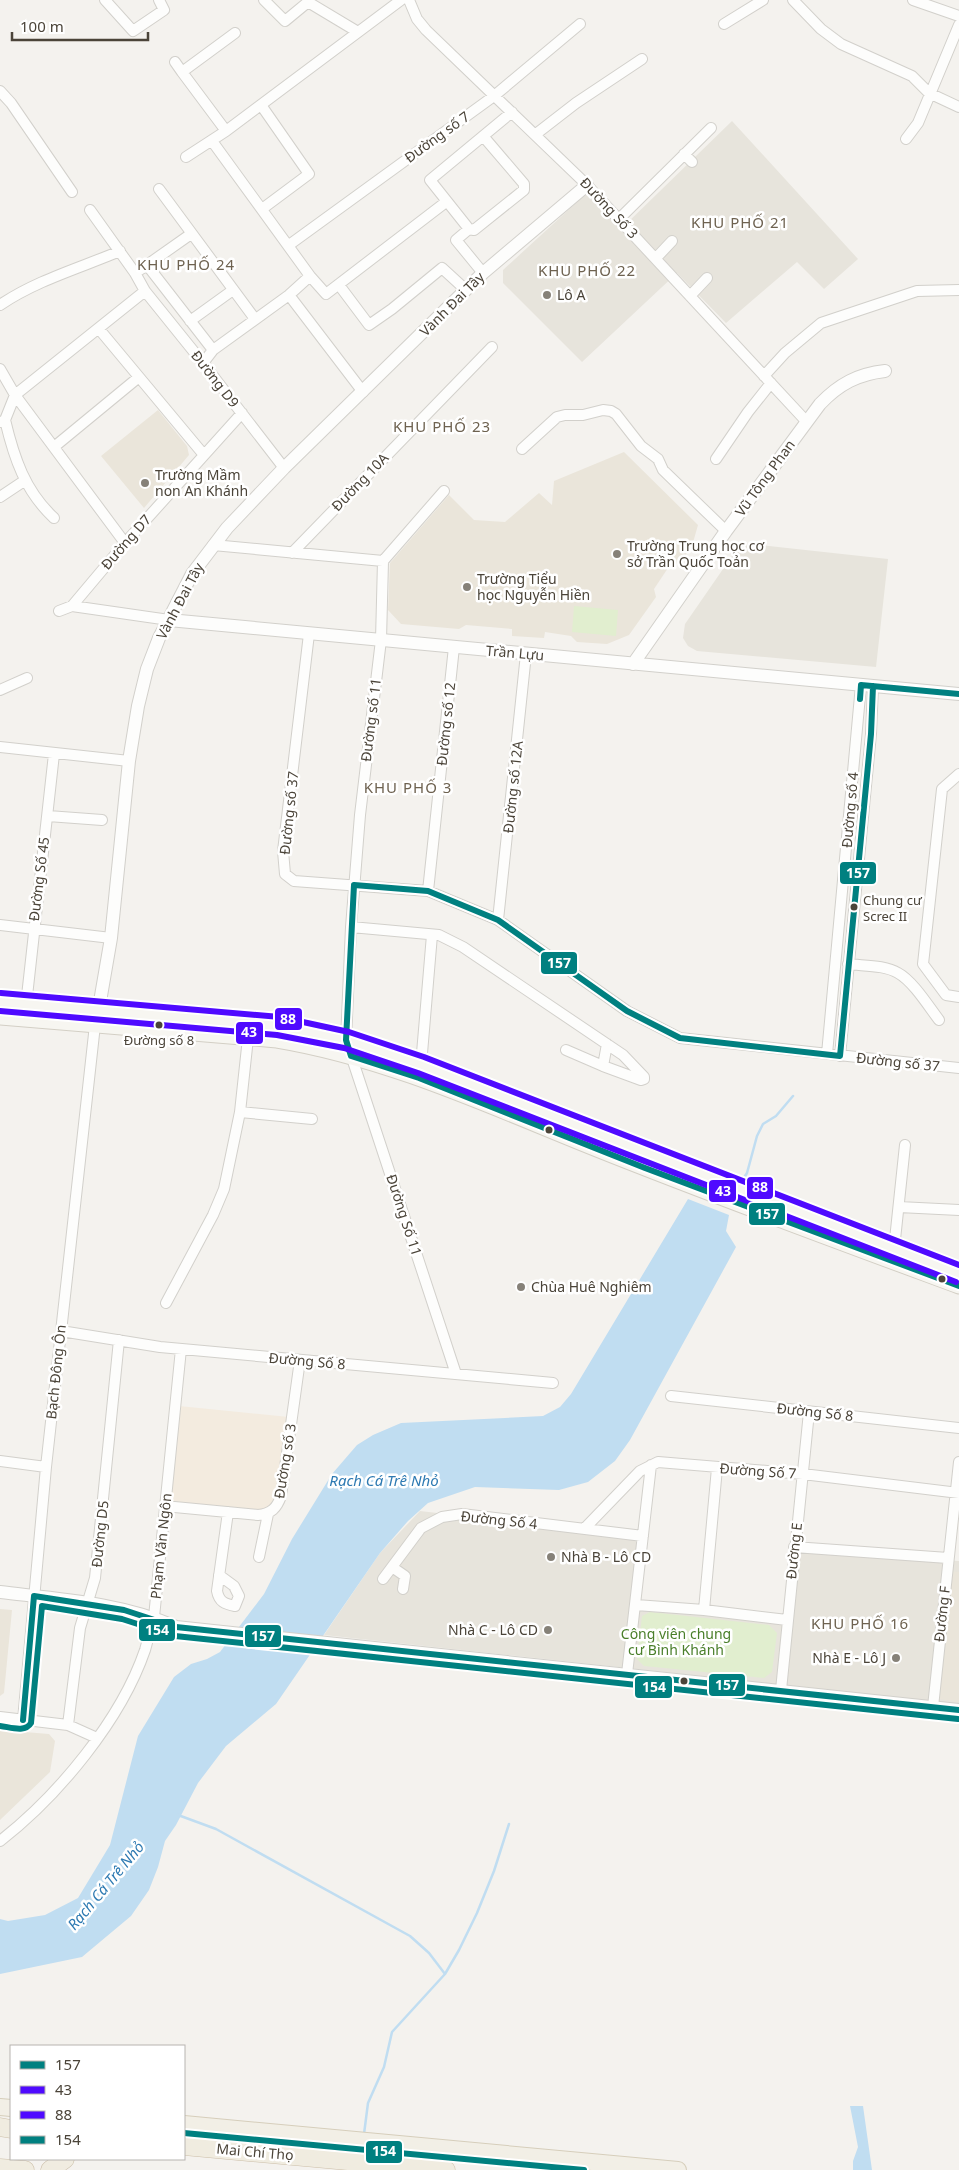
<svg xmlns="http://www.w3.org/2000/svg" width="959" height="2170" viewBox="0 0 959 2170" font-family="'Noto Sans',sans-serif">
<style>
.residential{fill:#e7e4dc}
.commercial{fill:#f3ebdf}
.education{fill:#eae5da}
.green{fill:#e1eecf}
.water{fill:#c0ddf1}
.lines{fill:none;stroke-linecap:round;stroke-linejoin:round}
.stream{stroke:#c0ddf1;stroke-width:2.5}
.minor-casing{stroke:#d2d0cb;stroke-width:12}
.tertiary-casing{stroke:#d2d0cb;stroke-width:14}
.secondary-casing{stroke:#d3cfc5;stroke-width:17}
.primary-casing{stroke:#d6cebb;stroke-width:18}
.trunk-casing{stroke:#ccbfa9;stroke-width:19}
.minor{stroke:#fdfdfc;stroke-width:10}
.tertiary{stroke:#fdfdfc;stroke-width:12}
.secondary{stroke:#f7f6f1;stroke-width:15}
.primary{stroke:#f2efe6;stroke-width:16}
.trunk{stroke:#f0ece0;stroke-width:18}
.bus-1-casing{stroke:#fff;stroke-width:10}
.bus-2-casing{stroke:#fff;stroke-width:10}
.bus-3-casing{stroke:#fff;stroke-width:10}
.bus-4-casing{stroke:#fff;stroke-width:10}
.bus-1{stroke:#008080;stroke-width:6}
.bus-2{stroke:#4f0aff;stroke-width:6}
.bus-3{stroke:#4f0aff;stroke-width:6}
.bus-4{stroke:#008080;stroke-width:6}
.poi-dot{fill:#868178;stroke:#fff;stroke-width:2}
.bus-dot{fill:#4b4439;stroke:#fff;stroke-width:2}
.labels{text-anchor:middle;stroke-width:5;stroke-linejoin:round;paint-order:stroke}
.bus-label{font-size:13px;fill:#4b4439;stroke:#fff;text-anchor:start}
.street-label{font-size:14px;fill:#4b4439;stroke:#fff}
.poi-label{font-size:14px;fill:#4b4439;stroke:#fff;text-anchor:start}
.park-label{font-size:14px;fill:#4a7f2a;stroke:#fff}
.neighbourhood-label{font-size:15px;letter-spacing:1px;fill:#6e6250;stroke:#fff}
.water-label{font-size:15px;font-style:italic;fill:#2e7ab2;stroke:#fff}
.line-badge{stroke:#fff;stroke-width:2}
.badge-label{font-size:14px;text-anchor:middle;font-weight:bold;fill:#fff}
</style>
<rect width="100%" height="100%" fill="#f4f2ee"/>
<!-- residential -->
<path class="residential" d="M732,121L858,259L824,289L797,262L726,323L677,273L582,362L503,283V270L589,191L624,226Z
M741,543L888,559L876,667L697,651L688,646L683,638L685,624Z
M420,1511L642,1537L635,1606L788,1621L797,1551L959,1561V1704L324,1635L380,1553Z"/>
<!-- commercial -->
<path class="commercial" d="M179,1406L289,1417L277,1498L274,1505L262,1512L175,1503L172,1500L170,1493Z"/>
<!-- education -->
<path class="education" d="M158,410L187,446L189,455L144,508L101,456Z
M624,452L698,525L692,546L680,563L670,565L654,589L656,597L629,635L607,644L577,642L571,636L545,632L544,638L512,636V629L466,625L459,629L401,624L388,610L390,563L449,495L474,520L505,522L539,493L552,505L554,481Z
M950,1571L959,1572V1702L939,1699L934,1694Z
M0,1609L12,1610L4,1693L0,1696Z
M0,1730L49,1734L55,1741L50,1772L0,1820Z"/>
<!-- green -->
<path class="green" d="M574,606L618,610L616,636L572,632Z
M650,1612L769,1625L777,1633L772,1672L764,1678L644,1666L637,1659L642,1616Z"/>
<!-- water -->
<path class="water" d="M688,1199L729,1215L726,1231L736,1247L630,1440L615,1461L588,1482L559,1490L475,1487L428,1503L408,1521L380,1553L276,1704L226,1746L198,1783L176,1825L165,1841L158,1867L149,1890L131,1916L82,1957L0,1974V1919L8,1921L45,1915L78,1898L110,1845L138,1736L174,1677L191,1664L207,1659L220,1652L264,1594L292,1539L332,1474L357,1445L373,1435L401,1423L543,1416L560,1407L571,1394Z
M850,2106H863L872,2170H853V2161L858,2147Z"/>
<g class="lines">
<!-- stream -->
<path class="stream" d="M740,1184L747,1173L757,1136L763,1124L776,1116L793,1096
M178,1815L216,1829L410,1936L429,1953L445,1974
M364,2134L368,2103L384,2067L392,2032L445,1974L459,1950L477,1913L494,1871L509,1824"/>
<defs>
<path id="minor" d="M105,0L133,31L164,10L159,0
M264,0L285,21L308,2L358,32
M409,0L417,19L426,30L587,185L806,421
M793,0L821,29L841,44L912,76L929,93L959,107
M913,0L959,16
M724,24L763,0
M175,62L182,72
M0,91L11,103L72,192
M261,105L309,174L262,209
M226,131L182,72L235,33
M536,134L576,103L642,59
M483,136L524,184V190L474,230L469,229L430,180L512,112
M906,139L918,123L959,25
M212,141L310,276L326,294L446,202
M684,154L692,162
M186,157L226,131L401,0
M159,189L255,319
M90,210L135,273L147,265L213,350
M619,219L711,128
M469,229L456,240L483,273
M289,245L494,96L580,24
M656,258L672,241
M147,265L191,234
M135,273L145,291L203,363L284,468
M339,285L369,325L392,309L442,268L466,290
M289,295L363,392
M690,296L707,278
M0,305C37,280 80,268 120,251
M190,321L233,290
M99,329L204,455
M203,363L213,350L289,295L310,276
M0,369L15,395L5,420L1,422
M764,376L785,353L821,323L917,291L959,290
M5,420C14,458 25,491 54,518
M54,447L139,377
M522,449L557,417L565,415H583L603,410L611,411L616,414L641,446L658,459L663,470L726,531
M716,459L748,412L771,383
M444,491L383,561L381,640L360,815L351,927L346,1040L456,1374
M0,497L24,481
M125,543L15,395L145,291
M213,545L383,561
M292,553L492,347
M72,606L125,543L242,413
M59,611L72,606L169,620
M309,634L283,851L285,874L294,881L428,891L498,920L627,1011L680,1038L959,1068
M0,690L27,678
M0,747L129,761
M959,774L942,789L923,964L946,995L959,997
M48,816L102,820
M428,891L454,647
M498,920L526,654
M0,925L111,938
M351,927L439,935L463,947L623,1055L644,1077V1079L641,1080L603,1066L607,1044
M848,964C864,966 885,965 898,973C913,981 929,1007 939,1020
M26,1005L54,754
M566,1050L603,1066
M827,1054L861,685
M840,1056L871,734L873,686
M421,1065L432,935
M240,1112L312,1119
M899,1207L959,1210
M894,1249L905,1145
M166,1303L213,1215L224,1189L240,1112L248,1038
M61,1331L160,1347L553,1383
M671,1396L959,1428
M0,1461L46,1467
M164,1506L258,1515C271,1514 277,1508 281,1496L300,1360
M584,1529L640,1471L658,1462L803,1474L959,1493
M794,1547L948,1558
M259,1557L268,1514
M392,1567L405,1576L403,1589
M219,1575L234,1586L239,1596L235,1606C225,1604 219,1602 217,1591L228,1512
M383,1579L421,1528L442,1517L462,1514L643,1536
M636,1605L704,1610L787,1620
M704,1610L717,1468
M627,1674L651,1465
M781,1690L809,1412
M933,1707L959,1462
M0,1717L68,1725L97,1738
M23,1720L46,1467L95,1025
M68,1725L80,1628L95,1578L119,1340
M0,1841C58,1796 121,1720 145,1650C148,1639 151,1628 154,1617L181,1349"/>
<path id="tertiary" d="M169,620L959,694
M633,664L726,531L820,404C839,384 858,374 885,371
M97,1019L111,938L129,761L138,706L147,669L159,638L192,574L227,528L284,468L483,273L587,185
M0,1592C59,1599 122,1603 176,1627L959,1710"/>
<path id="secondary" d="M0,1002L278,1026L346,1040L421,1065L959,1274
M0,1017L277,1040C391,1059 496,1109 602,1151C720,1198 840,1242 959,1286"/>
<path id="primary" d="M0,2107L11,2108
M184,2124L678,2170"/>
<path id="trunk" d="M0,2127L11,2129
M184,2146L446,2170
M0,2168L25,2170
M50,2170L65,2159"/>
</defs>
<!-- minor casing -->
<use href="#minor" class="minor-casing"/>
<!-- tertiary casing -->
<use href="#tertiary" class="tertiary-casing"/>
<!-- secondary casing -->
<use href="#secondary" class="secondary-casing"/>
<!-- primary casing -->
<use href="#primary" class="primary-casing"/>
<!-- trunk casing -->
<use href="#trunk" class="trunk-casing"/>
<!-- minor -->
<use href="#minor" class="minor"/>
<!-- tertiary -->
<use href="#tertiary" class="tertiary"/>
<!-- secondary -->
<use href="#secondary" class="secondary"/>
<!-- primary -->
<use href="#primary" class="primary"/>
<!-- trunk -->
<use href="#trunk" class="trunk"/>
<defs>
<path id="bus-1" d="M860,699L861,685L959,694
M354,885L428,891L498,920L627,1011L680,1038L840,1056L871,734L873,686
M354,885L346,1040L351,1056L419,1078L645,1168L959,1286
M34,1596L124,1610L176,1627L959,1710
M23,1720L34,1596"/>
<path id="bus-2" d="M0,1011L277,1035L344,1048L418,1073L956,1282"/>
<path id="bus-3" d="M1,993L280,1017L349,1032L424,1057L959,1265"/>
<path id="bus-4" d="M0,1726C10,1727 25,1733 31,1723L42,1606L122,1619L175,1636L958,1719
M184,2133L584,2170"/>
</defs>
<!-- bus-1 casing -->
<use href="#bus-1" class="bus-1-casing"/>
<!-- bus-2 casing -->
<use href="#bus-2" class="bus-2-casing"/>
<!-- bus-3 casing -->
<use href="#bus-3" class="bus-3-casing"/>
<!-- bus-4 casing -->
<use href="#bus-4" class="bus-4-casing"/>
<!-- bus-1 -->
<use href="#bus-1" class="bus-1"/>
<!-- bus-2 -->
<use href="#bus-2" class="bus-2"/>
<!-- bus-3 -->
<use href="#bus-3" class="bus-3"/>
<!-- bus-4 -->
<use href="#bus-4" class="bus-4"/>
</g>
<!-- markers -->
<g class="poi-dot">
<circle cx="547" cy="295" r="5"/>
<circle cx="145" cy="483" r="5"/>
<circle cx="617" cy="554" r="5"/>
<circle cx="467" cy="587" r="5"/>
<circle cx="521" cy="1287" r="5"/>
<circle cx="551" cy="1557" r="5"/>
<circle cx="548" cy="1630" r="5"/>
<circle cx="896" cy="1658" r="5"/>
</g>
<g class="bus-dot">
<circle cx="854" cy="907" r="4.5"/>
<circle cx="159" cy="1025" r="4.5"/>
<circle cx="549" cy="1130" r="4.5"/>
<circle cx="942" cy="1279" r="4.5"/>
<circle cx="684" cy="1681" r="4.5"/>
</g>
<g class="labels">
<!-- bus labels -->
<g class="bus-label">
<text x="863" y="905">Chung cư<tspan x="863" dy="16">Screc II</tspan></text>
<text x="159" y="1045" text-anchor="middle">Đường số 8</text>
</g>
<!-- street labels -->
<g class="street-label">
<text transform="translate(437 137) rotate(-36)" y="5">Đường số 7</text>
<text transform="translate(609 208) rotate(47)" y="5">Đường Số 3</text>
<text transform="translate(452 304) rotate(-45)" y="5">Vành Đai Tây</text>
<text transform="translate(215 379) rotate(52)" y="5">Đường D9</text>
<text transform="translate(765 478) rotate(-54)" y="5">Vũ Tông Phan</text>
<text transform="translate(360 482) rotate(-46)" y="5">Đường 10A</text>
<text transform="translate(126 542) rotate(-49)" y="5">Đường D7</text>
<text transform="translate(180 601) rotate(-62)" y="5">Vành Đai Tây</text>
<text transform="translate(515 653) rotate(5)" y="5">Trần Lựu</text>
<text transform="translate(371 720) rotate(-83)" y="5">Đường số 11</text>
<text transform="translate(446 724) rotate(-84)" y="5">Đường số 12</text>
<text transform="translate(513 787) rotate(-84)" y="5">Đường số 12A</text>
<text transform="translate(850 810) rotate(-85)" y="5">Đường số 4</text>
<text transform="translate(289 813) rotate(-84)" y="5">Đường số 37</text>
<text transform="translate(39 879) rotate(-83)" y="5">Đường Số 45</text>
<text transform="translate(898 1062) rotate(6)" y="5">Đường số 37</text>
<text transform="translate(404 1215) rotate(72)" y="5">Đường Số 11</text>
<text transform="translate(307 1361) rotate(5)" y="5">Đường Số 8</text>
<text transform="translate(56 1372) rotate(-84)" y="5">Bạch Đông Ôn</text>
<text transform="translate(815 1412) rotate(6)" y="5">Đường Số 8</text>
<text transform="translate(285 1461) rotate(-81)" y="5">Đường số 3</text>
<text transform="translate(758 1471) rotate(4)" y="5">Đường Số 7</text>
<text transform="translate(499 1520) rotate(6)" y="5">Đường Số 4</text>
<text transform="translate(100 1534) rotate(-84)" y="5">Đường D5</text>
<text transform="translate(161 1546) rotate(-84)" y="5">Phạm Văn Ngôn</text>
<text transform="translate(794 1551) rotate(-84)" y="5">Đường E</text>
<text transform="translate(942 1614) rotate(-84)" y="5">Đường F</text>
<text transform="translate(255 2152) rotate(5)" y="5">Mai Chí Thọ</text>
</g>
<!-- poi labels -->
<g class="poi-label">
<text x="557" y="300">Lô A</text>
<text x="155" y="480">Trường Mầm<tspan x="155" dy="16">non An Khánh</tspan></text>
<text x="627" y="551">Trường Trung học cơ<tspan x="627" dy="16">sở Trần Quốc Toản</tspan></text>
<text x="477" y="584">Trường Tiểu<tspan x="477" dy="16">học Nguyễn Hiền</tspan></text>
<text x="531" y="1292">Chùa Huê Nghiêm</text>
<text x="561" y="1562">Nhà B - Lô CD</text>
<text x="538" y="1635" text-anchor="end">Nhà C - Lô CD</text>
<text x="886" y="1663" text-anchor="end">Nhà E - Lô J</text>
</g>
<!-- park labels -->
<g class="park-label">
<text x="676" y="1639">Công viên chung<tspan x="676" dy="16">cư Bình Khánh</tspan></text>
</g>
<!-- neighbourhood labels -->
<g class="neighbourhood-label">
<text x="740" y="228">KHU PHỐ 21</text>
<text x="186" y="270">KHU PHỐ 24</text>
<text x="587" y="276">KHU PHỐ 22</text>
<text x="442" y="432">KHU PHỐ 23</text>
<text x="408" y="793">KHU PHỐ 3</text>
<text x="860" y="1629">KHU PHỐ 16</text>
</g>
<!-- water labels -->
<g class="water-label">
<text x="384" y="1486">Rạch Cá Trê Nhỏ</text>
<text transform="translate(106 1886) rotate(-50)" y="5">Rạch Cá Trê Nhỏ</text>
</g>
</g>
<g class="line-badge">
<rect x="839" y="861" width="38" height="24" rx="5" fill="#008080"/>
<rect x="540" y="951" width="38" height="24" rx="5" fill="#008080"/>
<rect x="274" y="1007" width="29" height="24" rx="5" fill="#4f0aff"/>
<rect x="235" y="1021" width="29" height="24" rx="5" fill="#4f0aff"/>
<rect x="746" y="1176" width="28" height="24" rx="5" fill="#4f0aff"/>
<rect x="708" y="1179" width="29" height="24" rx="5" fill="#4f0aff"/>
<rect x="748" y="1202" width="38" height="24" rx="5" fill="#008080"/>
<rect x="138" y="1618" width="38" height="24" rx="5" fill="#008080"/>
<rect x="244" y="1624" width="38" height="24" rx="5" fill="#008080"/>
<rect x="708" y="1673" width="38" height="24" rx="5" fill="#008080"/>
<rect x="634" y="1675" width="39" height="24" rx="5" fill="#008080"/>
<rect x="365" y="2140" width="38" height="24" rx="5" fill="#008080"/>
</g>
<g class="badge-label">
<text x="858" y="878">157</text>
<text x="559" y="968">157</text>
<text x="288" y="1024">88</text>
<text x="249" y="1037">43</text>
<text x="760" y="1192">88</text>
<text x="723" y="1196">43</text>
<text x="767" y="1219">157</text>
<text x="157" y="1635">154</text>
<text x="263" y="1641">157</text>
<text x="727" y="1690">157</text>
<text x="654" y="1692">154</text>
<text x="384" y="2156">154</text>
</g>
<!-- legend -->
<rect x="10" y="2045" width="175" height="115" fill="#ffffff" stroke="#b7b4b0"/>
<rect x="20" y="2061" width="25" height="8" fill="#008080" stroke="#b7b4b0"/>
<text x="55" y="2070" font-size="15" fill="#4b4439">157</text>
<rect x="20" y="2086" width="25" height="8" fill="#4f0aff" stroke="#b7b4b0"/>
<text x="55" y="2095" font-size="15" fill="#4b4439">43</text>
<rect x="20" y="2111" width="25" height="8" fill="#4f0aff" stroke="#b7b4b0"/>
<text x="55" y="2120" font-size="15" fill="#4b4439">88</text>
<rect x="20" y="2136" width="25" height="8" fill="#008080" stroke="#b7b4b0"/>
<text x="55" y="2145" font-size="15" fill="#4b4439">154</text>
<!-- scale -->
<path d="M12 32v8h136v-8" fill="none" stroke="#4b4439" stroke-width="2.5"/>
<text x="20" y="32" font-size="15" fill="#4b4439" stroke="#ffffff" stroke-width="4" paint-order="stroke">100 m</text>
</svg>
